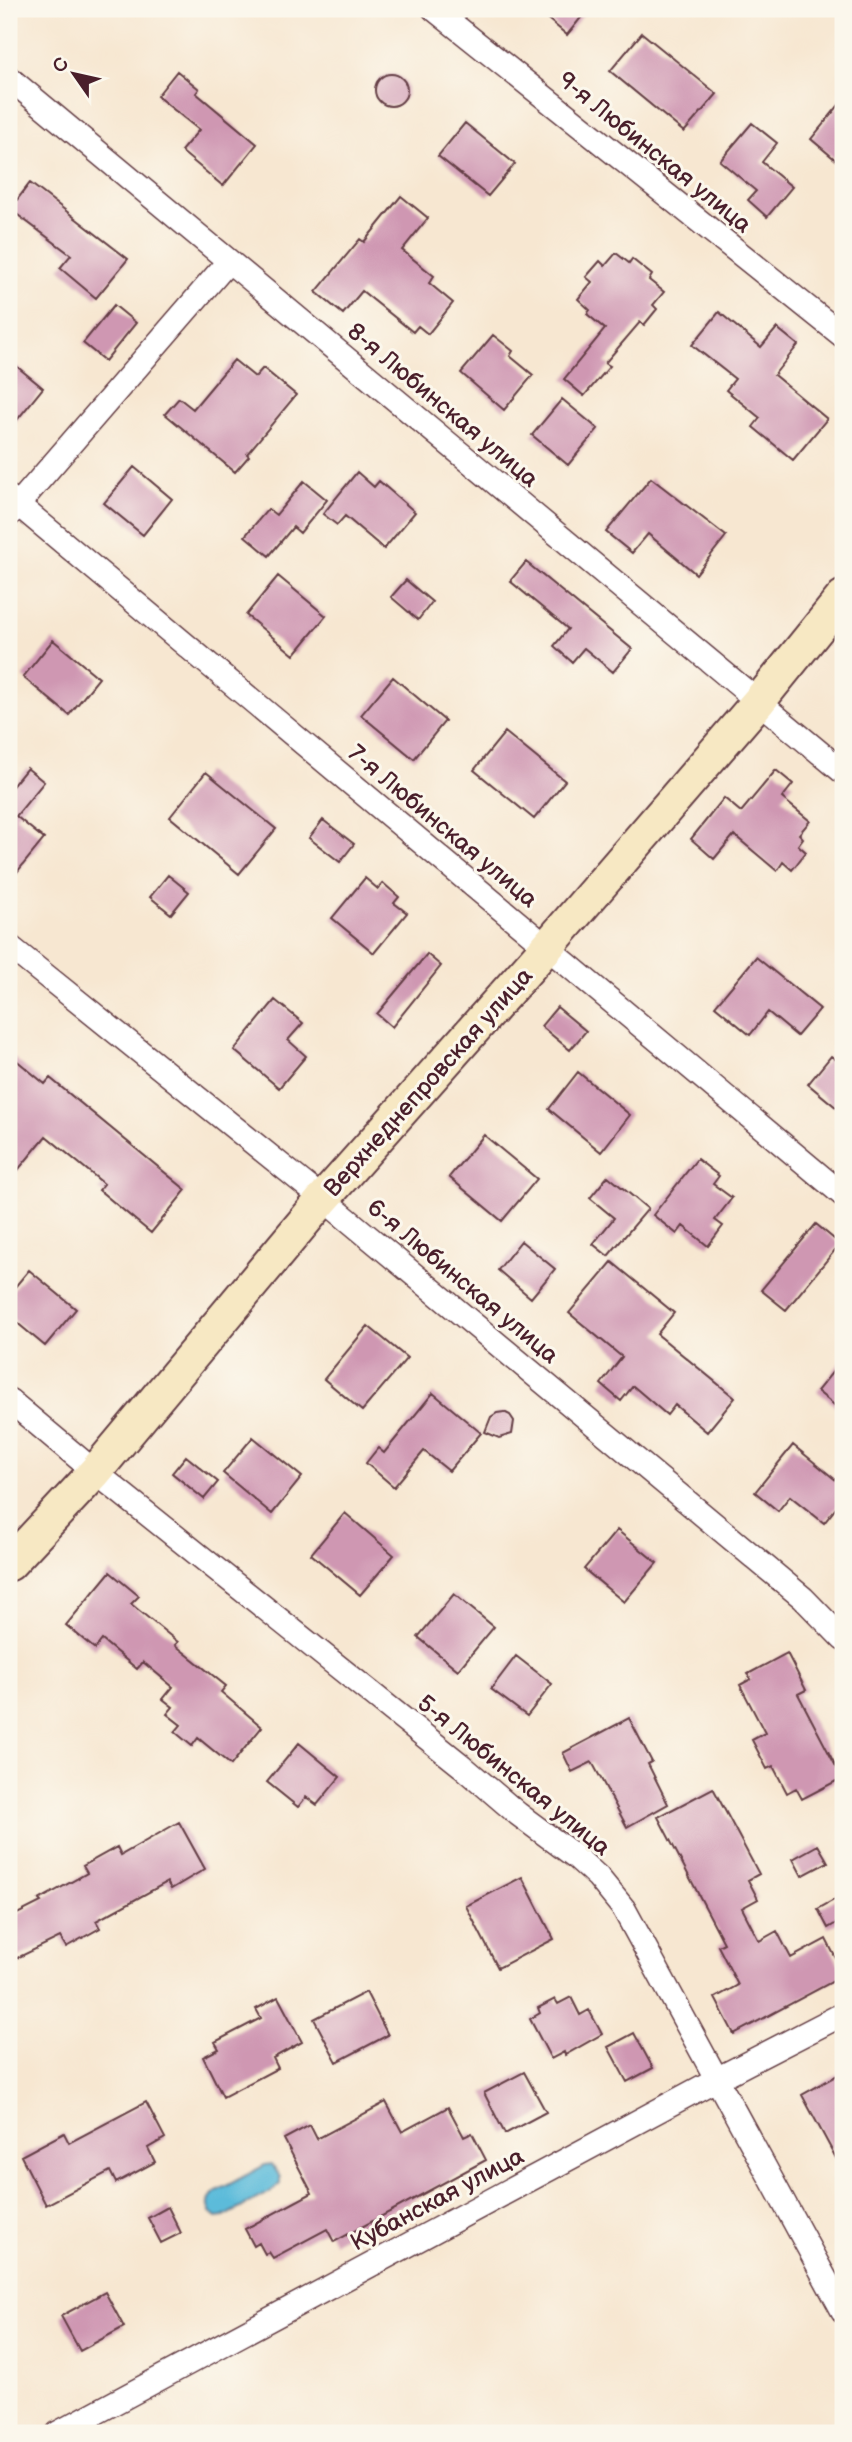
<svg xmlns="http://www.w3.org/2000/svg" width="852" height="2442" viewBox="0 0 852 2442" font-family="'Balsamiq Sans',sans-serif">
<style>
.water{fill:#5cbbda;stroke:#536d82;stroke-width:2}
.building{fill:#cf97b2}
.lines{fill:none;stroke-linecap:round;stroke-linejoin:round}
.street-casing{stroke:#643d44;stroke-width:26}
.secondary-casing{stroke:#643d44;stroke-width:37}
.street{stroke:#fff;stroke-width:23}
.secondary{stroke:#f7e8c3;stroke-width:33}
.labels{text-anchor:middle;stroke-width:6;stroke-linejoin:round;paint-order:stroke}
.street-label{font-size:24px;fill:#4a1f2b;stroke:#fbf7ec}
</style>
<rect width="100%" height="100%" fill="#fbf7ec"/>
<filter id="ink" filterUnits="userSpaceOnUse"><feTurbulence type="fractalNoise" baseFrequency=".0143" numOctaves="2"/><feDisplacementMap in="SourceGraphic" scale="14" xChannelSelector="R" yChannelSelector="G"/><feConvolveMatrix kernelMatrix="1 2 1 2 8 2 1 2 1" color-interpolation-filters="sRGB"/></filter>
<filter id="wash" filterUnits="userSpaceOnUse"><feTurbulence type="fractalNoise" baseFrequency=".00686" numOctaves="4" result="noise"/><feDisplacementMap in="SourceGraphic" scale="28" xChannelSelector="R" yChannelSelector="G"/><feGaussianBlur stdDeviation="1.57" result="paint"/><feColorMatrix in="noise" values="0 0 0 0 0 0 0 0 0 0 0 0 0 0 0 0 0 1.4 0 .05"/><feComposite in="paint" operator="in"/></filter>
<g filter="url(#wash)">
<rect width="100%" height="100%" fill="#f7e7d1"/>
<!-- water -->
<path class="water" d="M272,2164L280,2177V2184L275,2189L224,2217L217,2218C207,2210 206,2202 215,2192L265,2165Z"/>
<g id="blocks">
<!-- building -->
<path class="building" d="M536,9H588L567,35Z
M642,33L717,94L684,132L610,71Z
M177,71L199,89L196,93L257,144L223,186L181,151L199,130L157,96Z
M375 90a16 16 0 1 1 32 0a16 16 0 1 1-32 0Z
M843,100V166L811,139Z
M465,123L515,164L488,196L438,156Z
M752,123L777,143L762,162L792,187L767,217L748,200L756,191L720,161Z
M30,183L128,259L96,298L60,268L71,255L10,209Z
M401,196L428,218L402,250L434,276L429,283L453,303L428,334L418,326L413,332L362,291L343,314L316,292L360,239L364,242Z
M616,253L629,263L632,259L652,275L649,280L664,292L653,305L657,309L644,325L640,322L605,363L610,366L584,396L564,379L605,329L587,314L590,310L578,299L592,282L586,277L600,261L605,266Z
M114,305L136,323L105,361L83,343Z
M719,312L761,347L777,328L798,345L774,375L827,419L793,460L753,427L760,418L726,390L735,379L692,345Z
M493,335L513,351L510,356L533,375L504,410L461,373Z
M9,360L43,388L9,430Z
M234,360L255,377L263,368L296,395L247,454L249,456L235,472L165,414L179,398L193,409Z
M562,399L598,429L568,465L532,435Z
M134,467L172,499L143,535L104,503Z
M357,472L374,487L379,481L415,512L384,549L345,516L337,525L323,514Z
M651,478L726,536L696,574L648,534L632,553L606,532Z
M304,481L327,500L300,533L293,527L269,556L245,536L268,509L276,515Z
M526,562L632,649L613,672L584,648L572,662L554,646L568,629L510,581Z
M278,576L326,616L294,655L246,615Z
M406,580L432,602L418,620L391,597Z
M53,640L99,678L69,715L23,677Z
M393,677L445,721L414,759L361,715Z
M505,732L565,781L534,819L474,770Z
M27,768L44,782L16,816L44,839L9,882V790Z
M776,770L793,784L782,798L810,821L799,834L803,838L798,845L806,852L792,870L783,862L777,871L734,835L714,859L691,839L724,798L741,812Z
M206,772L276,829L239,874L170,817Z
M323,820L354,844L340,862L309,838Z
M168,875L189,892L171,914L150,897Z
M365,878L378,889L383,883L399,897L394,903L407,913L374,953L332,918Z
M427,954L441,966L392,1027L377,1014Z
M756,957L820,1009L797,1036L768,1012L750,1035L715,1006Z
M275,1000L303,1023L288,1040L306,1056L279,1088L234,1050Z
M557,1007L586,1031L570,1050L541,1026Z
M9,1054L45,1084L50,1078L186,1190L151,1233L99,1190L104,1184L46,1136L9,1181Z
M831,1056L843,1065V1113L808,1084Z
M578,1072L630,1115L601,1152L549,1109Z
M484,1135L537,1179L502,1221L449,1177Z
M697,1159L719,1176L713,1184L732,1198L715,1220L723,1226L708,1246L683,1226L677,1234L653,1215Z
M608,1176L648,1209L608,1256L593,1244L614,1218L590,1198Z
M816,1224L840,1244L786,1310L761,1290Z
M521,1241L555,1269L531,1298L498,1270Z
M612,1262L674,1313L657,1334L735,1398L707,1432L675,1405L667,1415L633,1386L621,1401L601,1384L622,1357L569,1313Z
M29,1270L76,1309L45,1346L9,1316V1294Z
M368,1326L407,1358L362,1411L324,1379Z
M843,1359V1412L817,1391Z
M433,1393L481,1433L449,1471L424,1451L394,1487L366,1463L378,1448L384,1453Z
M504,1412L510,1415L514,1421L512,1434L499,1438L485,1432L491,1417L497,1413Z
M253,1437L302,1477L272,1514L223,1473Z
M793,1445L843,1486V1499L824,1523L790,1496L778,1511L755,1492Z
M186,1456L218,1482L204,1499L172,1473Z
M345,1513L394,1555L360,1595L311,1554Z
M617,1530L657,1563L624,1602L584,1569Z
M110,1572L139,1596L131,1604L178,1642L175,1645L226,1686L221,1692L262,1727L231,1765L198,1738L192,1746L175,1732L181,1725L167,1714L173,1707L163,1699L173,1687L143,1662L137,1669L102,1640L95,1649L66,1625Z
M454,1594L494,1627L458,1670L418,1637Z
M787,1653L806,1690L798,1694L842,1778L802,1799L796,1788L787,1793L773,1766L767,1769L752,1740L765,1733L740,1685L751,1679L748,1674Z
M516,1656L552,1684L527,1716L491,1689Z
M629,1718L652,1762L648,1764L668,1804L627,1827L592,1762L572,1772L563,1753Z
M299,1743L340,1777L317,1805L306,1797L298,1807L267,1782Z
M713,1788L759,1874L748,1880L758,1899L742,1908L759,1941L777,1931L791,1958L826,1939L843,1972V1976L734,2034L715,1998L738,1985L718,1946L724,1943L658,1817Z
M179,1822L205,1869L171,1889L167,1882L96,1921L100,1928L66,1947L60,1937L9,1962V1918L41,1902L39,1900L87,1873L83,1866L117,1847L121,1855Z
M818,1845L828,1862L802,1876L793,1859Z
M522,1877L554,1939L498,1968L466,1906Z
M843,1895V1919L828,1928L818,1909Z
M366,1992L388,2035L337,2062L314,2019Z
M278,1997L302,2042L273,2058L278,2068L223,2097L203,2057L219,2049L215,2042L261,2018L256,2009Z
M571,1997L580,2015L589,2010L602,2034L565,2055L564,2052L551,2059L530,2019L540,2013L538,2008L555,1999L558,2004Z
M634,2033L653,2068L627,2082L608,2047Z
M524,2072L546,2112L505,2134L484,2093Z
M843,2072V2171L802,2095Z
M146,2102L165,2138L148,2148L155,2162L116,2183L110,2171L46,2205L21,2156L64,2133L69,2143Z
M386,2102L402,2132L448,2107L464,2137L472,2133L486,2160L334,2242L327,2229L273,2258L269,2252L265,2254L259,2243L254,2246L245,2229L312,2193L284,2139L310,2125L317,2139Z
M168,2207L181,2233L161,2243L148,2218Z
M105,2292L124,2327L80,2351L61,2316Z"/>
</g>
</g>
<g filter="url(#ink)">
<use href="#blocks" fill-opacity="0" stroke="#643d44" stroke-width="2"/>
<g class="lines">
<defs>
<path id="street" d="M434,9L843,336
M9,78L843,772
M9,497L843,1195
M9,515L228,262
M9,946L323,1199L803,1598L843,1639
M9,1400L95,1472L462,1766L518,1814L576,1857L598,1877L624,1909L843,2311
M58,2433L717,2079L843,2014"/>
<path id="secondary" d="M9,1564L95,1472L323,1199L546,948L759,701L843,597"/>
</defs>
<!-- street casing -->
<use href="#street" class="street-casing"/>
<!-- secondary casing -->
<use href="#secondary" class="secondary-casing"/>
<!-- street -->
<use href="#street" class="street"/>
<!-- secondary -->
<use href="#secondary" class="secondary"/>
</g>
</g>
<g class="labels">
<!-- street labels -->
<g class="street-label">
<text transform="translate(655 152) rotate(39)" y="8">9-я Любинская улица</text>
<text transform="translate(443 405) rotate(40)" y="8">8-я Любинская улица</text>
<text transform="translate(443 826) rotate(40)" y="8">7-я Любинская улица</text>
<text transform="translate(428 1082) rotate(-48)" y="8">Верхнеднепровская улица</text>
<text transform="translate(463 1281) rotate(40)" y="8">6-я Любинская улица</text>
<text transform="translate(514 1775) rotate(39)" y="8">5-я Любинская улица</text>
<text transform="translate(437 2199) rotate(-28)" y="8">Кубанская улица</text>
</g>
</g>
<!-- margin -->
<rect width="852" height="2442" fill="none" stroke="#fbf7ec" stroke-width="35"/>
<!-- north arrow -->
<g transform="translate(74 74) rotate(304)" stroke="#fbf7ec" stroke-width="5" paint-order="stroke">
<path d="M0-5L12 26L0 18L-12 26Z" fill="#4a1f2b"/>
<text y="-10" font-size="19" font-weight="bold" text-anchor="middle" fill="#4a1f2b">С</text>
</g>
</svg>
